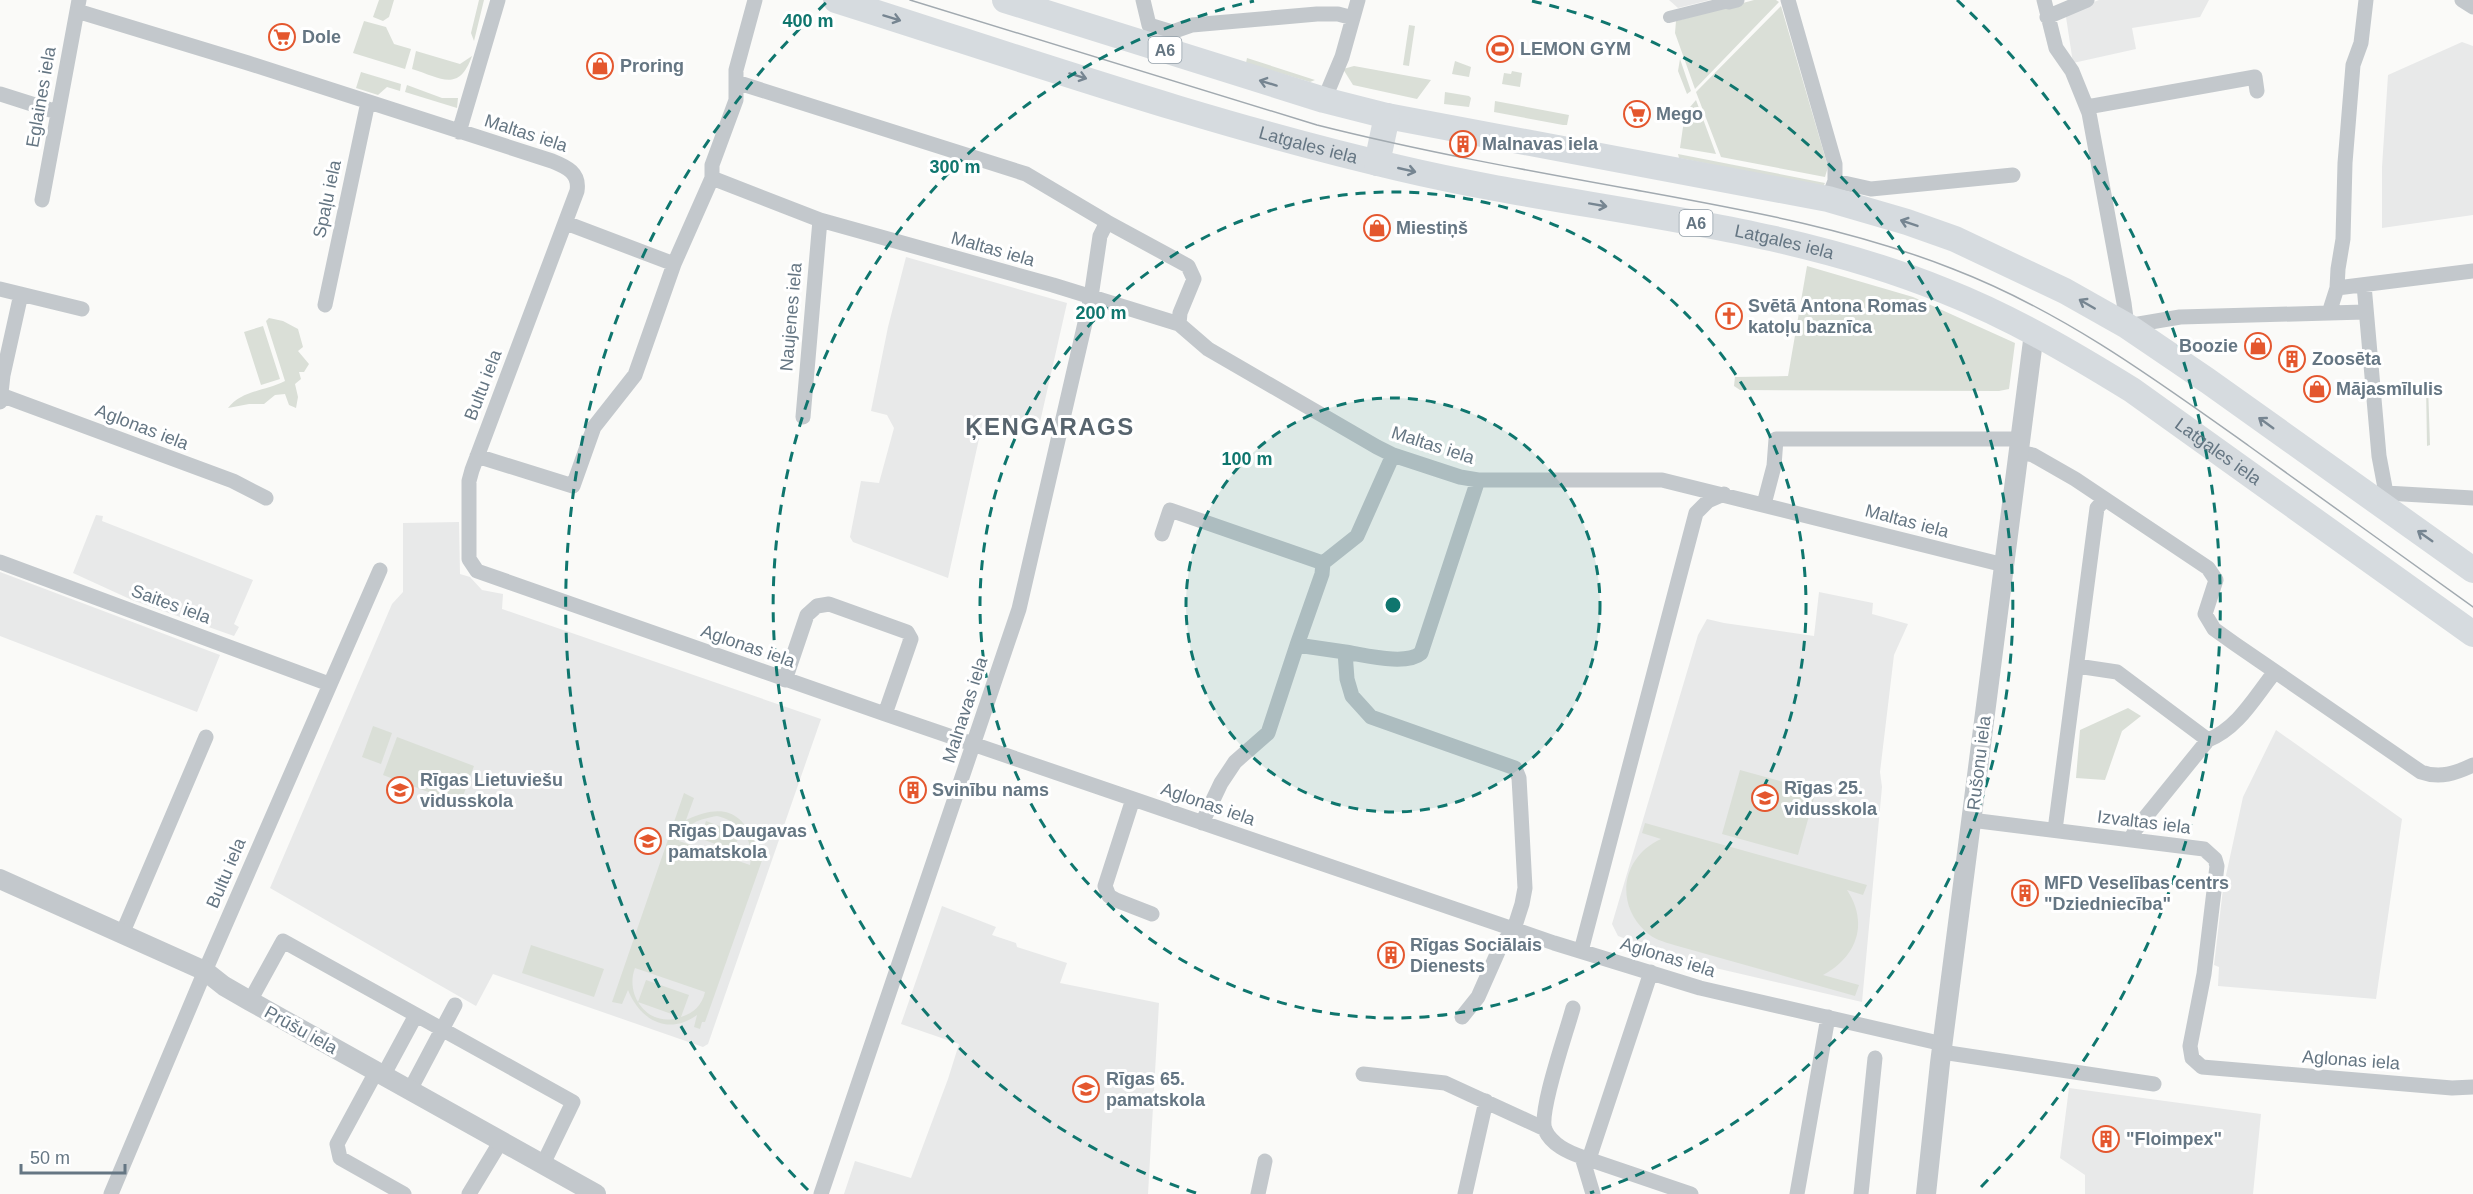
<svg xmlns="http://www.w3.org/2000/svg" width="2473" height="1194" viewBox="0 0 2473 1194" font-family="Arial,sans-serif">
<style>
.built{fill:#e8e9e9}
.green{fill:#dadfd7;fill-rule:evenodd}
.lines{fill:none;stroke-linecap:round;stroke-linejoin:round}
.pedestrian{stroke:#c3c8cc;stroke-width:12}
.minor{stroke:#c3c8cc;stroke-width:15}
.tertiary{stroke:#c3c8cc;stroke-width:20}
.trunk{stroke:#d6dbdf;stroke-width:26}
.tram{stroke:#a2aab0;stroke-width:1.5}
.oneway{stroke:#768591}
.ring{fill:none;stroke:#0f766e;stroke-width:3;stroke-dasharray:10 8}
.labels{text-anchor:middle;stroke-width:6;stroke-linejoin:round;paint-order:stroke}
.shield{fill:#fff;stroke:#939fa8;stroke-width:1.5}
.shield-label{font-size:16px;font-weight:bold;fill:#657683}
.poi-label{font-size:18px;font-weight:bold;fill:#657683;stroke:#fff;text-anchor:start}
.street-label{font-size:18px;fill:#657683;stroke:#fff}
.district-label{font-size:24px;font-weight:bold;letter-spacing:1.5px;fill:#57646e;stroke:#fff}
.centre{fill:#0f766e;stroke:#fff;stroke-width:3}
.ring-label{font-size:18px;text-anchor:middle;font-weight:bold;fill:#0f766e;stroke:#fff;stroke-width:6;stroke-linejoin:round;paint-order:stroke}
</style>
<rect width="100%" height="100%" fill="#fafaf8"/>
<!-- built -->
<path class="built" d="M1669,0H1710L1678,8Z
M2099,0H2209L2200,17L2132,28L2136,49L2073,63L2066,17L2068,12Z
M2462,42L2473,46V215L2382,228V167L2388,75Z
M906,257L1067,303L1038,431L983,421L948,578L853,542L850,537L861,481L879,483L894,428L887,415L871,411L888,327Z
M96,515L103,516L102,521L253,580L234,624L239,627L234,636L132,600L73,573Z
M459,522L460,574L470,577L482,590L503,594L502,609L821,719L708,1044L703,1047L493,974L476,1006L270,888L392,604L403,592V523Z
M0,572L220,655L197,712L0,636Z
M1819,592L1873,603L1872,614L1908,624L1894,655L1880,772L1882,787L1862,1002L1685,961L1618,936L1612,924L1698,635L1707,619L1724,623L1814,636Z
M2276,730L2402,819L2376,999L2218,986L2219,967L2214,965L2223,889L2243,797Z
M942,906L996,927L992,935L1016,943L1017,947L1067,963L1060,983L1159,1003L1148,1194H844L855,1161L911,1178L948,1079L959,1044L901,1024Z
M2069,1088L2261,1114L2253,1194H2085V1175L2060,1158Z"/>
<!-- green -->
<path class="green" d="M379,0H394L389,17L383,21L373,17Z
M479,0H484L474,41L471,33Z
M1754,0H1776L1779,2L1695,89L1675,33L1676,21Z
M1781,6L1828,167L1825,177L1721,157L1696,92Z
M364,21L386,27L394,44L411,49L405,69L353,53Z
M1409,25L1415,26L1409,66L1403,65Z
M416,51L460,64L472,56C459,93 441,78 412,69Z
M1247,58L1315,80L1310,82L1246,63Z
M1680,59L1691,91L1687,94L1678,71Z
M1455,61L1471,67L1469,77L1452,74Z
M1354,66L1431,80L1417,99L1353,85L1343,69Z
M1512,71L1522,73L1520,87L1502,84L1504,73L1511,74Z
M361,72L401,84L400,91L387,87L378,95L356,88Z
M407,85L442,98H458L457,108L405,92Z
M1445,92L1469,96L1471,98L1469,107L1444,104Z
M1696,100L1716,154L1680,148L1685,113Z
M1495,101L1569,115L1567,125H1563L1494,112Z
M1678,154L1825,183L1823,187L1679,158Z
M1807,266L1913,297L2015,343L2009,389L1999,391L1740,390L1734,386L1735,377L1788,376Z
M269,318L283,321L298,329L303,347L298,351L309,364L304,372H299L301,379L295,384L298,397L296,408L289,405L285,394L275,395L264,404H249L228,408C242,390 266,391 285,381L266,321Z
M263,326L280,379L261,385L244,332Z
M2426,385H2428L2430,445L2427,446Z
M2128,708L2141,716L2122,731L2105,780L2076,778L2080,730Z
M373,726L392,733L381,764L362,757Z
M397,737L474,766L460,804L383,775Z
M1740,770L1816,791L1798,855L1722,834Z
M684,793L694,798L686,820C721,804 741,809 756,845L766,849L705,1022H702L700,1029L694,1027L697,1015C668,1036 640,1020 628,990L622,1004L612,1002ZM717,816C741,822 755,840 750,865L679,841C685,823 700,819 717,816ZM635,968L705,992C702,1005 694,1013 681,1017L689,995L646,980L638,1002L680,1017C650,1029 624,996 635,968Z
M706,821L743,835L741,840L738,839L733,851L697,837L699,832L702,833Z
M1645,823L1867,885L1863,895L1847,890C1869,923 1857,957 1823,975L1859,985L1855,996L1674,945C1664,942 1653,939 1645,931C1614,902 1623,856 1661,839L1642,833Z
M531,945L604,969L594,997L522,973Z"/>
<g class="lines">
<!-- pedestrian -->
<path class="pedestrian" d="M1669,17L1729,2"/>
<!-- minor -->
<path class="minor" d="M1143,0L1149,25L1172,32L1192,25L1317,14H1338L1353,18
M1788,0L1835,164V181L1828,199
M2044,0L2056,48L2072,71L2089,113L2124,303L2127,326L2180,317L2329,313L2337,288L2473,271
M2462,0L2473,7
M1729,2L1737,0
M77,11L248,63L552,161C567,167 580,173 577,191L472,470L469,481V559L477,571L885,714L1554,943L1700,988L1943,1044
M2047,17L2087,0
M736,82L1026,174L1107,222L1188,266L1194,279L1180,313L1179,324
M0,94L57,112
M1324,100L1342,57L1358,0
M2087,107L2255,77L2257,91
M459,132L498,0
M712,178L820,220L1053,285L1179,324L1208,349L1377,447L1393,455L1460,477L1478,480H1662L2004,565
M1835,181L1871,189L2013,175
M42,200L79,0
M566,223L674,264L712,178V165L736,100V70L755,0
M2364,285L2379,456L2386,493L2380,504
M2337,288L2338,269L2343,239L2345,163L2353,65L2361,43L2366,0
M0,289L82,309
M325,305L368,102
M2329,313L2365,312
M1,395L233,481L266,498
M0,402L3,375L21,294
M803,417L820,220
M2018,452L2033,455L2075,479L2208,568L2216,580L2205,614L2214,629L2235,644L2421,772C2440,779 2456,773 2473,765
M477,456L573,486L594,427L635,375L674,264
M2386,493L2473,498
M1764,504L1774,466L1776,439H2020
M1162,534L1170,510L1323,563L1357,536L1393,455
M0,562L329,684
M1297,645L1322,574L1323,563
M1345,652C1365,655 1406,666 1421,653L1478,480
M2077,666L2117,672L2208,740
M785,680L807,615L817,606L829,604L907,632L911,639L885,714
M1133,799L1105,886L1109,896L1116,900L1152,914
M1971,820L2204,849L2215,859L2217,866L2204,974L2190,1046L2192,1058L2202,1067L2452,1088L2473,1087
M1202,823L1221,783L1235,762L1268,733L1297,645L1345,652L1347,679L1352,696L1371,717L1515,768L1519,778L1521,813L1525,888L1522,904L1514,929L1501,945L1478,997L1462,1017
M2055,830L2097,508L2105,499
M2131,840L2135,830L2208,740C2238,728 2254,698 2274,673
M122,934L206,737
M1581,951L1696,513L1708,501L1724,494
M250,1001L283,941L573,1102L543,1164
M1573,1008C1567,1031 1538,1112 1545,1130C1552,1145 1568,1152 1582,1157L1593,1194
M1942,1052L2154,1084
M376,1072L337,1144L340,1158L404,1194
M1363,1074L1445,1083L1545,1129
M383,1076L416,1015
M410,1090L455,1005
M1582,1157L1691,1194
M1589,1159L1651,972
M111,1194L205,971L380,570
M469,1194L501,1141
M821,1194L1019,609L1091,297L1100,236L1107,222
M1258,1194L1265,1161
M1465,1194L1486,1101
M1797,1194L1828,1017
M1861,1194L1875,1058"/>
<!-- tertiary -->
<path class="tertiary" d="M0,879L205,971L224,986L250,1001L596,1194
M1926,1194L1940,1063L2034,333"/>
<!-- trunk -->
<g class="trunk">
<path id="s1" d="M836,0C1023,59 1209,124 1399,168C1580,211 1771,220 1945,291C2011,317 2072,353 2132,390L2473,634"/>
<path d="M1005,0L1324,100L1387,116L1828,199L1907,222L1955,239L2065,291L2127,326L2208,381L2473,570"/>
<path d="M1377,163L1387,116"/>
</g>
<!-- tram -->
<path class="tram" d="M910,0L1317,125C1420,151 1525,170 1630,189C1739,209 1850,228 1953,269C2062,311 2155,379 2249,446C2324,500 2398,553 2473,607"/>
</g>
<!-- one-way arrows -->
<defs><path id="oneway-shaft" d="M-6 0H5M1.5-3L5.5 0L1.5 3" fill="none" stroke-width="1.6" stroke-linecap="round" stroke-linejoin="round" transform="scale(1.5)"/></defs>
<g class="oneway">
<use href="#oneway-shaft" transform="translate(892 18) rotate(17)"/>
<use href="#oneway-shaft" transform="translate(1078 76) rotate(17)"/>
<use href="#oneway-shaft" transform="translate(1268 83) rotate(-163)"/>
<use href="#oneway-shaft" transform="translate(1407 170) rotate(13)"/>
<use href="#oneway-shaft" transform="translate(1598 205) rotate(10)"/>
<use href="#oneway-shaft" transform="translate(1909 223) rotate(-161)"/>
<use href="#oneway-shaft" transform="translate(2087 304) rotate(-150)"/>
<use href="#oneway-shaft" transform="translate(2266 423) rotate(-144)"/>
<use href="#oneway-shaft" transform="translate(2425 536) rotate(-145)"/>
</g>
<!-- distance rings -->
<circle cx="1393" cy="605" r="207" fill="#0f766e" fill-opacity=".12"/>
<g class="ring">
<circle cx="1393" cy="605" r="207"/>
<circle cx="1393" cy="605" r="413"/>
<path d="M1196 1193A620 620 0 0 1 1254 1M1532 1A620 620 0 0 1 1590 1193"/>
<path d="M808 1190A827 827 0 0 1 829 0M1957 0A827 827 0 0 1 1978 1190"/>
</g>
<!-- icons -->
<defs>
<symbol id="supermarket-ring" viewBox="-11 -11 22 22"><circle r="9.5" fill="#fff" stroke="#e4572e" stroke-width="1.5"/><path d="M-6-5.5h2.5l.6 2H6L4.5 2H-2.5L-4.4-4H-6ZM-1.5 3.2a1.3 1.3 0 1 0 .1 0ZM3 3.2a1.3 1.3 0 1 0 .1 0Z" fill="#e4572e"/></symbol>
<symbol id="stadium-ring" viewBox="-11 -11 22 22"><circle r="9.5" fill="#fff" stroke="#e4572e" stroke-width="1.5"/><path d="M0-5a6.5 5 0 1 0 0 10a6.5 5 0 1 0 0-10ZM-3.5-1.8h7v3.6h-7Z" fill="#e4572e"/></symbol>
<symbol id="shop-ring" viewBox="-11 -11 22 22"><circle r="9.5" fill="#fff" stroke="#e4572e" stroke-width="1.5"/><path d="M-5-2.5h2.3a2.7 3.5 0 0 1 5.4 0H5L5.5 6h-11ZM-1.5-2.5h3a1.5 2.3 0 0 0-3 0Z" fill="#e4572e"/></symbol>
<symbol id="building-ring" viewBox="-11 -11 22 22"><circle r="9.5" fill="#fff" stroke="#e4572e" stroke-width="1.5"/><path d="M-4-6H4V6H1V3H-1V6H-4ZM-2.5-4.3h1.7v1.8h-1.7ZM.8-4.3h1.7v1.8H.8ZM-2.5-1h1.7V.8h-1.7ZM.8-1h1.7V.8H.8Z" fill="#e4572e"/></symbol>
<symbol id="church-ring" viewBox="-11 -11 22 22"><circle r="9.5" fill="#fff" stroke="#e4572e" stroke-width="1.5"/><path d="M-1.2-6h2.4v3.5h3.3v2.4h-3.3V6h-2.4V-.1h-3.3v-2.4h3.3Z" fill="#e4572e"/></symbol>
<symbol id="school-ring" viewBox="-11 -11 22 22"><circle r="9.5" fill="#fff" stroke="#e4572e" stroke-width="1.5"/><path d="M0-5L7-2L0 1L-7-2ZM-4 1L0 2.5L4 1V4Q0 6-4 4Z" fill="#e4572e"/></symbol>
</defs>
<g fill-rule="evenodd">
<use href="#supermarket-ring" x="267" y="22" width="30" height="30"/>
<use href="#stadium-ring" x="1485" y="34" width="30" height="30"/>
<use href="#shop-ring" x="585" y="51" width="30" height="30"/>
<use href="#supermarket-ring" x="1622" y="99" width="30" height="30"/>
<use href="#building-ring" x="1448" y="129" width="30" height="30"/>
<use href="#shop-ring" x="1362" y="213" width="30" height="30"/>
<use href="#church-ring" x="1714" y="301" width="30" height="30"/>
<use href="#shop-ring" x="2243" y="331" width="30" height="30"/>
<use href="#building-ring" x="2277" y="344" width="30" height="30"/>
<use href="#shop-ring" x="2302" y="374" width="30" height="30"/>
<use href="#school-ring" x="385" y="775" width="30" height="30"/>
<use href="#building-ring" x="898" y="775" width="30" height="30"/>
<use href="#school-ring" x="1750" y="783" width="30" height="30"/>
<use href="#school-ring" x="633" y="826" width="30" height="30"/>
<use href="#building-ring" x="2010" y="878" width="30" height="30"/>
<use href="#building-ring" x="1376" y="940" width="30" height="30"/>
<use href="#school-ring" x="1071" y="1074" width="30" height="30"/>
<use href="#building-ring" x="2091" y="1124" width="30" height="30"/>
</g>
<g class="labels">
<!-- shield labels -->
<g class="shield">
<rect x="1148.5" y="37" width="33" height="26" rx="4.5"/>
<rect x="1679.5" y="210" width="33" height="26" rx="4.5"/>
</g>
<g class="shield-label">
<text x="1165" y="56">A6</text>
<text x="1696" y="229">A6</text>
</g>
<!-- poi labels -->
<g class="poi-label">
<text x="302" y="43">Dole</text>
<text x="1520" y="55">LEMON GYM</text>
<text x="620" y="72">Proring</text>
<text x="1656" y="120">Mego</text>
<text x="1482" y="150">Malnavas iela</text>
<text x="1396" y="234">Miestiņš</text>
<text x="1748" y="312">Svētā Antona Romas<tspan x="1748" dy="21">katoļu baznīca</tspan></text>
<text x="2238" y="352" text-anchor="end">Boozie</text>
<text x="2312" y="365">Zoosēta</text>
<text x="2336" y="395">Mājasmīlulis</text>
<text x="420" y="786">Rīgas Lietuviešu<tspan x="420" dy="21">vidusskola</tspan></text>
<text x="1784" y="794">Rīgas 25.<tspan x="1784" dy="21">vidusskola</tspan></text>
<text x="932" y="796">Svinību nams</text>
<text x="668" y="837">Rīgas Daugavas<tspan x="668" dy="21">pamatskola</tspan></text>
<text x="2044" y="889">MFD Veselības centrs<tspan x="2044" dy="21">"Dziedniecība"</tspan></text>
<text x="1410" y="951">Rīgas Sociālais<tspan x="1410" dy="21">Dienests</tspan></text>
<text x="1106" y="1085">Rīgas 65.<tspan x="1106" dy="21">pamatskola</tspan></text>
<text x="2126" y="1145">"Floimpex"</text>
</g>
<!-- street labels -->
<g class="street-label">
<text transform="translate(41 97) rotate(-80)" y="6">Eglaines iela</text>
<text transform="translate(526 133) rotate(18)" y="6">Maltas iela</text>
<text dy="6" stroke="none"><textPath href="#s1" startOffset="494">Latgales iela</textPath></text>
<text transform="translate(327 199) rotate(-78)" y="6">Spaļu iela</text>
<text dy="6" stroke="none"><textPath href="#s1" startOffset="980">Latgales iela</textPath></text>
<text transform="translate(993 249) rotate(16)" y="6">Maltas iela</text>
<text transform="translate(791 317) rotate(-85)" y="6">Naujenes iela</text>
<text transform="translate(483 385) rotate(-69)" y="6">Bultu iela</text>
<text transform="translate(142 427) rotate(21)" y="6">Aglonas iela</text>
<text transform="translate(1433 445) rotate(18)" y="6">Maltas iela</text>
<text dy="6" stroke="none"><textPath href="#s1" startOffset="1466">Latgales iela</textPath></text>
<text transform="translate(1907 521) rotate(15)" y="6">Maltas iela</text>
<text transform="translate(171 604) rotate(20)" y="6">Saites iela</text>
<text transform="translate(748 646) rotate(19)" y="6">Aglonas iela</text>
<text transform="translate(965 710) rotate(-72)" y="6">Malnavas iela</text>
<text transform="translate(1979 763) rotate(-83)" y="6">Rušonu iela</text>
<text transform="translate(1208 804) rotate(19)" y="6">Aglonas iela</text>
<text transform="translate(2144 822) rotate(7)" y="6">Izvaltas iela</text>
<text transform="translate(226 873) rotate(-67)" y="6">Bultu iela</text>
<text transform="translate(1668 957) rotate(17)" y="6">Aglonas iela</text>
<text transform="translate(301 1030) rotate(29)" y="6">Prūšu iela</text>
<text transform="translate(2351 1060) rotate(4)" y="6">Aglonas iela</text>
</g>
<!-- district labels -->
<g class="district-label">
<text x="1050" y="435">ĶENGARAGS</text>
</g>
</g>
<circle cx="1393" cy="605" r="9" class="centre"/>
<g class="ring-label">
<text x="808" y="27">400 m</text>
<text x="955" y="173">300 m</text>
<text x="1101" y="319">200 m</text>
<text x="1247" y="465">100 m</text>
</g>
<!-- scale -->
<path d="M21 1164v9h104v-9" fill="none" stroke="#657683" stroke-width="3"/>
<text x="30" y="1164" font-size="18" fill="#657683" stroke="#ffffff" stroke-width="4.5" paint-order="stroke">50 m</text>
</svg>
